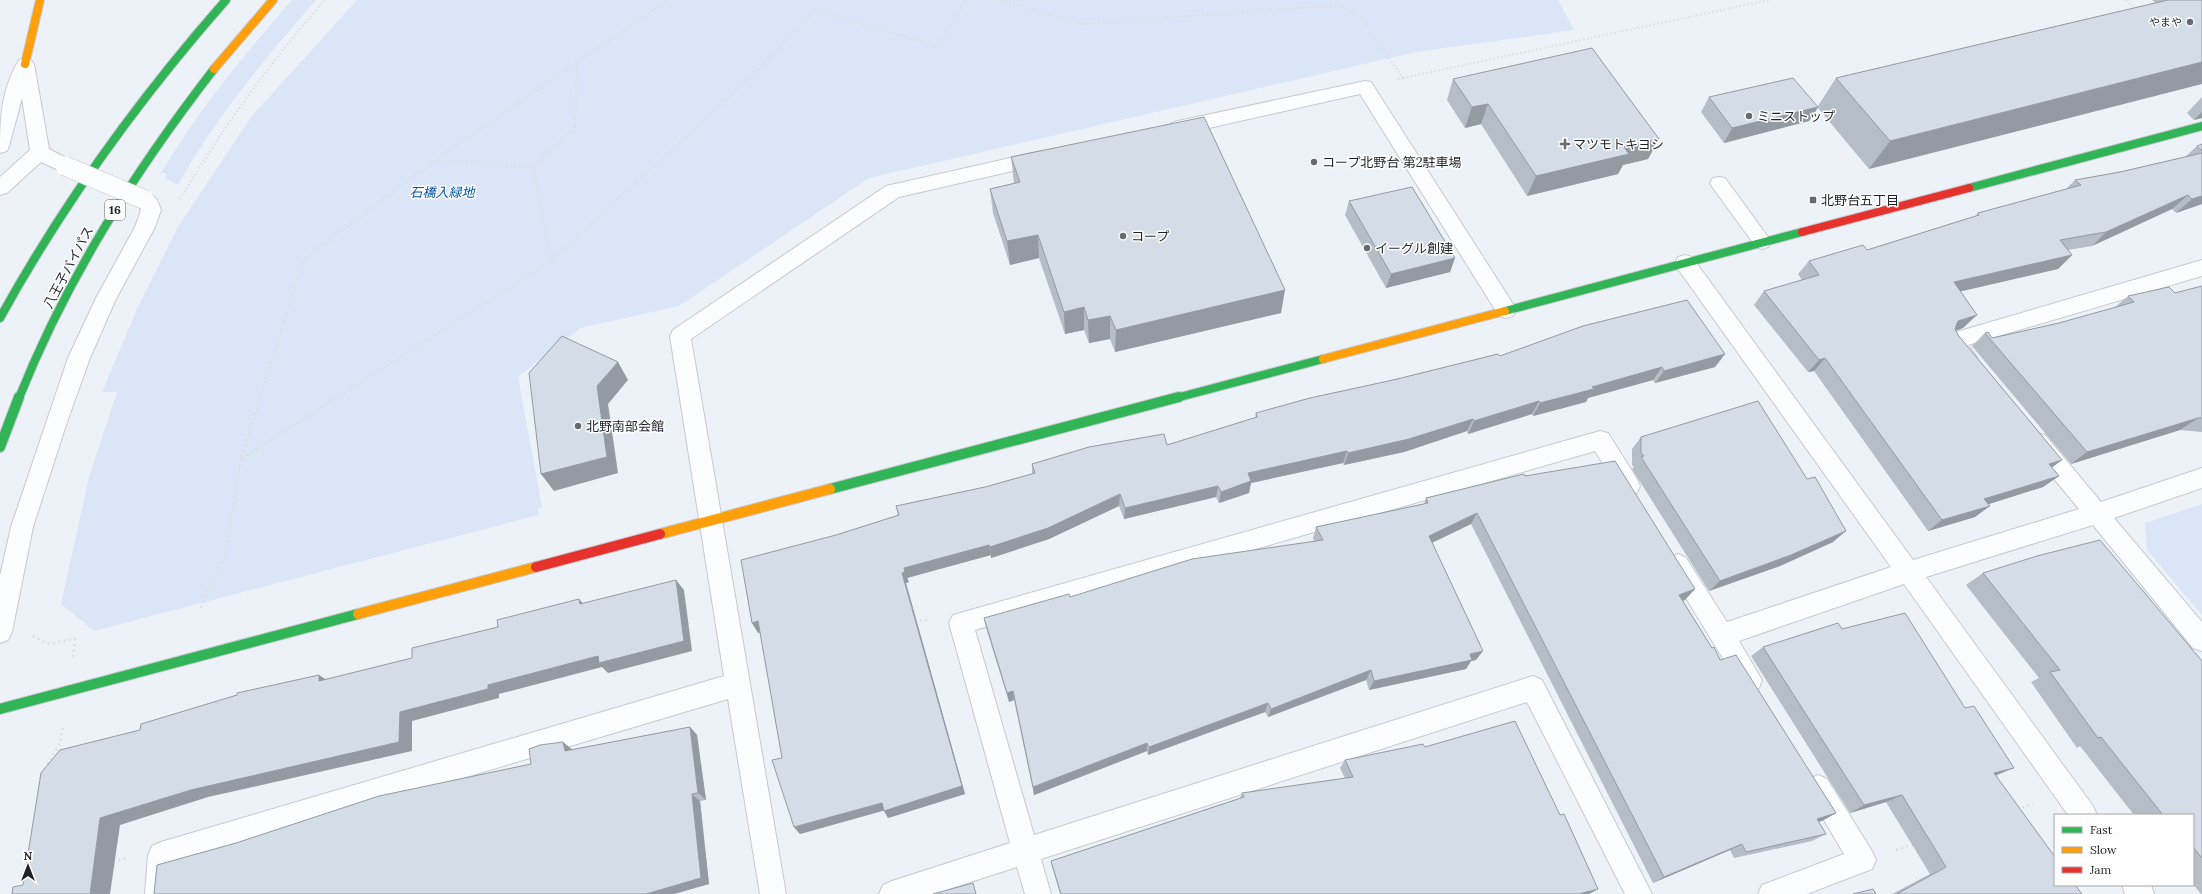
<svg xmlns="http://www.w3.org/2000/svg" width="2202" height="894" viewBox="0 0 2202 894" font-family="Lora,'Noto Sans JP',serif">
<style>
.green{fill:#dae6f7}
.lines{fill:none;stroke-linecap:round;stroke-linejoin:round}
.lane-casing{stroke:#c6cacf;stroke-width:2}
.street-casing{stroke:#c6cacf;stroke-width:2}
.fast-far1-casing{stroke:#c6cacf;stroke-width:10}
.fast-casing{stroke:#c6cacf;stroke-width:12}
.slow-far1-casing{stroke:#c6cacf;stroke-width:10}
.slow-casing{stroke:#c6cacf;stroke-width:12}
.jam-far1-casing{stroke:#c6cacf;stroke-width:10}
.jam-casing{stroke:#c6cacf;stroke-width:12}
.path-far1{stroke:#dcdee0;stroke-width:2;stroke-dasharray:1.5 2.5;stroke-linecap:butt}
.path{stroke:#dcdee0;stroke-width:2.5;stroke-dasharray:2 3.5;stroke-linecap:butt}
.lane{fill:#fcfdfe;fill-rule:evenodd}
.street{fill:#fcfdfe;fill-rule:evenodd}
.fast-far1{stroke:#30b455;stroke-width:8}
.fast{stroke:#30b455;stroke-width:10}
.slow-far1{stroke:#ff9f0a;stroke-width:8}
.slow{stroke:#ff9f0a;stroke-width:10}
.jam-far1{stroke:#e5322d;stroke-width:8}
.jam{stroke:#e5322d;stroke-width:10}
.street-bridge-casing{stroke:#c6cacf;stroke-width:20;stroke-linecap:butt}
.street-bridge{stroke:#fcfdfe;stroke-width:19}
.wall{fill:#b5bdc7}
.shaded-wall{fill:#949aa2}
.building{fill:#d3dce7;stroke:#949aa2}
.poi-dot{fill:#676b70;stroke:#fefefe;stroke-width:1.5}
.labels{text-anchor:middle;stroke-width:3;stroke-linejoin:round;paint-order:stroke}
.far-poi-label{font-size:11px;fill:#1f2327;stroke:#fefefe;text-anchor:end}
.shield{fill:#fefefe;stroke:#626568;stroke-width:1}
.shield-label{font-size:12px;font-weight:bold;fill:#1f2327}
.poi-label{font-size:13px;fill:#1f2327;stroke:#fefefe;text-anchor:start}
.park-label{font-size:13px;font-style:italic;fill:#0955a8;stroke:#fefefe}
.street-label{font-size:13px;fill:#1f2327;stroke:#fefefe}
</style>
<rect width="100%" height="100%" fill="#edf2f9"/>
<!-- green -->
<path class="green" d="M292,0H316C265,58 216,117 178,185L165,178L167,173H161C198,110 244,55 292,0Z
M357,0H1558L1574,30L1416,52L869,178L679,306L581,328L518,377L542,507L538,508L539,515L94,631L61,604L89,477L117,392H102L137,309L178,227L252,116Z
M2202,504V615L2147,550L2145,523Z"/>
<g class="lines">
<defs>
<path id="lane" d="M1719,177L1725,178L1768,237L1771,242L1768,247L1762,249L1756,247L1713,188L1710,183L1713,178Z"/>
<path id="street" d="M25,58L31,60L34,64L49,149L72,161L74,166L72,171L65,173L41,162L7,193L0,195V177L30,150L22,98L9,146L7,151L0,153C0,118 1,90 19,60Z
M1365,81L1371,82L1513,304L1516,310L1513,316L1506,318L1499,316L1360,94L1178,135L1171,133L1169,128L1171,123L1178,121Z
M1041,151L1048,153L1050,158L1048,163L899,197L691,339L786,894H760L728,699L174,864L171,894H145L148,855L152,846L161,842L724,676L670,336L673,330L886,186Z
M145,193L152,195L157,200L161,210L155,227L116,299L90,358L66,425L33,527L12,632L8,640L0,643V576L11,527L68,358L96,298L135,227L141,210L135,200L138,195Z
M1685,255L1692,257L1913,560L2079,509L2029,449L2026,442L2029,435L2037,433L2045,435L2101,502L2202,468V488L2114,518L2202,622V651L2193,648L2093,525L1926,577L2093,806L2097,815H2068L1904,584L1739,641L1762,680L1759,688L1750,692L1741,688L1670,572L1666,565L1670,558L1678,554L1686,558L1727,622L1891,567L1678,269L1675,263L1678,257Z
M2202,260V276L1968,345L1977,357L1973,363C1958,368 1949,354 1943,341L1946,335L1953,333Z
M1600,431L1608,433L1637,479L1640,486L1637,493L1629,496L1621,493L1595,451L975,630L1034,835L1533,676L1542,680L1652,894H1625L1527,702L1041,859L1051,894H1025L1017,867L933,894H879L883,885L892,881L1010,843L949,623L953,615Z
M1818,775L1827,779L1872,851L1876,860L1872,869L1807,894H1758L1762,885L1844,854L1805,788L1809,779Z
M2122,885H2151L2154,894H2125Z"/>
<path id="fast-far1" d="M1969,188L2202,126
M1505,311L1802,232
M0,318C64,202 138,100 226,0
M19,398C67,278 135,171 214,69
M1176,398L1323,359"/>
<path id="fast" d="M0,447L19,397
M830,489L1179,397
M0,709L358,614"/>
<path id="slow-far1" d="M25,64L40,0
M214,69L273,0
M1323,359L1505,311"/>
<path id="slow" d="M660,534L830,489
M358,614L536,567"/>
<path id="jam-far1" d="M1802,232L1969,188"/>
<path id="jam" d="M536,567L660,534"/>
</defs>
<!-- lane casing -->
<use href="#lane" class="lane-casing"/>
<!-- street casing -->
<use href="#street" class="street-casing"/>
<!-- fast-far1 casing -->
<use href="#fast-far1" class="fast-far1-casing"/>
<!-- fast casing -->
<use href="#fast" class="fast-casing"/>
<!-- slow-far1 casing -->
<use href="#slow-far1" class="slow-far1-casing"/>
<!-- slow casing -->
<use href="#slow" class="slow-casing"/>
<!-- jam-far1 casing -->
<use href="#jam-far1" class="jam-far1-casing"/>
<!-- jam casing -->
<use href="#jam" class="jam-casing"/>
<!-- path-far1 -->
<path class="path-far1" d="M998,0L1083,24L1338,5L1359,15L1403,78L1395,80
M2126,0L2138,10
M1403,78L1769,0
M434,161L533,166L575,128L577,63
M533,166L551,261
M180,199C223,128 270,62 325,0
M260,398L304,259L434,161L668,0
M337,398L551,261L753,75L815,10L939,47L966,0"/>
<!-- path -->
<path class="path" d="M261,397L241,459L338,397
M201,608L207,590L225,558L241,459
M914,621L929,620
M33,636L47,644L75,639L73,657
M44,769L60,743L63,727
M39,784L42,773
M2017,809L2033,804
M1896,850L1914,844
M113,862L126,858"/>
<!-- lane -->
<use href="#lane" class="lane"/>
<!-- street -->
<use href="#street" class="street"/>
<!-- fast-far1 -->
<use href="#fast-far1" class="fast-far1"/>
<!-- fast -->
<use href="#fast" class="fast"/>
<!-- slow-far1 -->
<use href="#slow-far1" class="slow-far1"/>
<!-- slow -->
<use href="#slow" class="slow"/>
<!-- jam-far1 -->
<use href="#jam-far1" class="jam-far1"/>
<!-- jam -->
<use href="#jam" class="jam"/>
<defs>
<path id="street-bridge" d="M65,166L145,200"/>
</defs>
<!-- street-bridge casing -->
<use href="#street-bridge" class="street-bridge-casing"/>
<!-- street-bridge -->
<use href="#street-bridge" class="street-bridge"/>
</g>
<!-- wall -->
<path class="wall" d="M2152,0H2202L1869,169L1818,108L1809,121L1724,143L1701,112L1709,97L1818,106L1836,78L2156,3Z
M1453,79L1659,139L1648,159L1623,165L1618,174L1527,196L1481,124L1465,128L1447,100Z
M2202,97V118L2194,120L2187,113Z
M2202,144V204L2176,213L2172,209L2092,246L2068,250L2072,255L2058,269L1960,291L1963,328L1956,331L1958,335L2062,460L2052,467L2059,476L2043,487L1989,504L1975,517L1928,531L1814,371L1808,372L1754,305L1764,291L1802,280L1798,274L1809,261L1867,250L1975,216L1978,213L2066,189L2075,180L2120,172L2185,157L2197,146Z
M1011,157L1281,313L1115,352L1110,339L1089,343L1084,330L1065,334L1039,258L1010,265L993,213L990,189L1014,183Z
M1349,201L1455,258L1450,272L1386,288L1345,215Z
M2202,286V432L2180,430L2071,464L1972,346L1985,333L1992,338L2059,323L2114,308L2128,296L2175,293Z
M1725,354L1715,367L1655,383L1653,380L1588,398L1586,402L1533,416L1532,414L1468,434L1467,431L1404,452L1344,465L1343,463L1251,483L1249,493L1219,503L1216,497L1124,519L1119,506L1049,539L991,558V555L907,578L909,582L906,583L965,794L888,818L884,810L800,834L794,827L760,632L758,633L836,535L898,516L896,506L985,487L1032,474V464L1167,445L1255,418L1256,413L1393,380L1500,356Z
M1641,437L1833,542L1780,566L1709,591L1632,469L1634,467L1632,465V449Z
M1525,476L1685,600L1683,601L1712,648L1836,813L1822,821H1818L1826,834L1812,841L1734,858L1730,850L1653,883L1471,524L1432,543L1476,660L1471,661L1466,669L1369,690L1366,680L1268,717L1265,712L1148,755L1147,751L1034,795L1014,700L1009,702L986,628L984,618L1070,597L1314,541L1313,538L1316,527L1424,504L1426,498Z
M1983,573L2202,661V894H2201L2193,884V815H2134L2080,746L2077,748L2031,682L2039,678L1966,585Z
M1842,629L1997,775L1996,776L2082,894H1892L1930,874L1886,802L1850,813L1751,656L1763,647Z
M690,727L697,735L706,800L700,801L709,884L674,894H154L236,843L531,764L572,750Z
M1425,747L1560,815L1598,889L1589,894H1060L1052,867L1051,861L1240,798L1242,793L1345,778L1340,768L1345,760Z"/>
<!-- shaded-wall -->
<path class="shaded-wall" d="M2202,62V84L1869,169L1890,141Z
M1488,104L1481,124L1465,128L1472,107Z
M1818,107L1809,121L1724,143L1732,128Z
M2202,112V118L2194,120Z
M1659,139L1648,159L1623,165L1618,174L1527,196L1536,176L1624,147Z
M2188,195L2172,209L2092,246L2106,232Z
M2202,196V204L2176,213L2192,199Z
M1038,235L1039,258L1010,265L1007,241Z
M2072,255L2058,269L1941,296L1954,282Z
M1455,258L1450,272L1386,288L1391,274Z
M1285,290L1281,313L1115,352L1116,330Z
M1084,307V330L1065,334L1064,312Z
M1977,315L1963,328L1945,334L1958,321Z
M1110,316V339L1089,343L1088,320Z
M1725,354L1715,367L1655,383L1664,371Z
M1825,358L1814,371L1808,372L1819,360Z
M618,362L628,380L608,404L618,473L554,491L541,474L597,386Z
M1662,367L1653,380L1588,398L1586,402L1533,416L1540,403L1592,387Z
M1539,401L1532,414L1468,434L1474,421Z
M2198,418L2180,430L2071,464L2087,452Z
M1473,419L1467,431L1404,452L1344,465L1348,453Z
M1347,451L1343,463L1251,483L1249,493L1219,503L1221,492L1248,473Z
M2062,460L2046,472L2049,464Z
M2059,476L2043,487L1970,510L1984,499Z
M1218,486L1216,497L1124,519L1125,508Z
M1120,494L1119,506L1049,539L991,558L990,547Z
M1990,506L1975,517L1928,531L1942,520Z
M1477,513L1471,524L1423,547L1429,536Z
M1846,531L1833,542L1780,566L1709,591L1720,581Z
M989,545L991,555L907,578L909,582L906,583L965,794L888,818L884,811L902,573L904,568Z
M676,580L684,590L692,651L608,673L602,667L499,694V698L412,721V751L208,797L120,825L110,894H90L100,818L400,712Z
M1695,589L1685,600L1669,606L1679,595Z
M579,599L588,609L580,604Z
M758,621L764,631L758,633L752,623Z
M1483,651L1476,660L1471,661L1466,669L1369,690L1374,681Z
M1371,670L1366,680L1268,717L1271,709Z
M319,675L333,684L319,681Z
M1013,691L1014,700L1009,702L1007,693Z
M1268,703L1265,712L1148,755L1149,747Z
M690,727L697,735L706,800L698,793Z
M563,742L573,750L565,751Z
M1147,743V751L1034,795L1033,787Z
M2014,768L1997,775L1977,781L1994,773Z
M692,794L700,801L709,884L674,894H646Z
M1902,795L1886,802L1850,813L1864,805Z
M882,803L886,810L800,834L794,827Z
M1836,813L1822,821L1803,826L1817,819Z
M1742,844L1730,850L1653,883L1664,877Z
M1598,889L1589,894H1579Z"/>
<!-- building -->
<path class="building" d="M2168,0H2202V62L1890,141L1836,78Z
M1592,48L1659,139L1624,147L1629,154L1536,176L1488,104L1472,107L1453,79Z
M1793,78L1818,107L1732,128L1709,97Z
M1204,117L1285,290L1116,330L1110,316L1088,320L1084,307L1064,312L1038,235L1007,241L990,189L1020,182L1011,157Z
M2202,144V151L2197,146Z
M2202,153V196L2192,199L2188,195L2106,232L2060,240L2072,255L1954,282L1977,315L1958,321L1955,329L1958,335L2062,460L2049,464L2059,476L1984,499L1990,506L1942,520L1825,358L1819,360L1764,291L1819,275L1809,261L1863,245L1867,250L1979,215L1978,213L2081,185L2075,180L2120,172Z
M1412,187L1455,258L1391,274L1349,201Z
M2202,286V418H2198L2087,452L1985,333L1988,332L1992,338L2059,323L2134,302L2128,296L2169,287L2175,293Z
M1687,300L1725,354L1664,371L1662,367L1592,387L1594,389L1540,403L1539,401L1474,421L1473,419L1409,439L1348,453L1347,451L1248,473L1251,481L1221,492L1218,486L1125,508L1120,494L1048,528L990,547L989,545L904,568L905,572L902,573L962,786L884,811L882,803L794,827L772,760L782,758L758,621L752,623L741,560L836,535L899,515L896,506L985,487L1035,473L1032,464L1089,447L1164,434L1167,445L1257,417L1256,413L1310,398L1393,380L1498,354L1500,356L1583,326Z
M562,336L618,362L597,386L607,457L541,474L529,373Z
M1758,401L1807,479L1815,477L1846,531L1791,555L1720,581L1641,457L1644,456L1641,453V437Z
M1615,461L1695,589L1679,595L1712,648L1714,647L1720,660L1736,655L1836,813L1817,819L1826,834L1746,852L1742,844L1664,877L1477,513L1429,536L1483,651L1470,654L1472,660L1374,681L1371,670L1271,709L1268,703L1149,747L1147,743L1033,787L1013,691L1007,693L984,618L1069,594L1070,597L1192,559L1323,540L1316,527L1428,503L1426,498L1524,474L1525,476Z
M2100,540L2202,661V858L2193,847V815H2163L2101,737L2098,738L2050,672L2060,670L1983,573L2037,556Z
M676,580L684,641L599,663L598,656L488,685V689L400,712L399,742L191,790L100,818L90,894H12L13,887L23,885L41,773L60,750L140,730L141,724L237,695V693L319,675V681L412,658V648L498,627L497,620L579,599L580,604Z
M1905,613L1965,708L1974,706L2014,768L1994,773L2055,857V885H2075L2082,894H1897L1946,867L1902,795L1864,805L1763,647L1838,623L1842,629Z
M1515,721L1560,815L1564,814L1598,889L1579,894H1061L1051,861L1244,797L1242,793L1353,777L1345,760L1423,744L1425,747Z
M690,727L698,793L692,794L701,878L646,894H154L157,865L236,843L379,796L531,764L529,749L540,745L563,742L565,751Z
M973,883L976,894H933Z
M1873,889L1876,894H1853Z"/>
<!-- markers -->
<g class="poi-dot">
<circle cx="2190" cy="22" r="4"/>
<circle cx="1749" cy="116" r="4"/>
<path d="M1563 138h4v4h4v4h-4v4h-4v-4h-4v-4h4z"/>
<circle cx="1314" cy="162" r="4"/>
<rect x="1809" y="196" width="8" height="8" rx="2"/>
<circle cx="1123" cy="236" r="4"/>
<circle cx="1367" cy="248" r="4"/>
<circle cx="578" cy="426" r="4"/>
</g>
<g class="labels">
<!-- far-poi labels -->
<g class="far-poi-label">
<text x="2182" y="26">やまや</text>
</g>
<!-- shield labels -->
<rect class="shield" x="105" y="200" width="20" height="20" rx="3"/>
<g class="shield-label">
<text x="115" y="214">16</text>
</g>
<!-- poi labels -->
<g class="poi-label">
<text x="1757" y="121">ミニストップ</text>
<text x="1573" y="149">マツモトキヨシ</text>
<text x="1322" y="167">コープ北野台 第2駐車場</text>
<text x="1821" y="205">北野台五丁目</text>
<text x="1131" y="241">コープ</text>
<text x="1375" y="253">イーグル創建</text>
<text x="586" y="431">北野南部会館</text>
</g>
<!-- park labels -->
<g class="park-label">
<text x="442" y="197">石橋入緑地</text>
</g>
<!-- street labels -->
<g class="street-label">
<text transform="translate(68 267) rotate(-62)" y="5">八王子バイパス</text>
</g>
</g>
<!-- legend -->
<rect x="2054" y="814" width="140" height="72" fill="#fefefe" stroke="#a5a6a8"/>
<rect x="2062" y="827" width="20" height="6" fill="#30b455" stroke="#a5a6a8"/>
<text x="2090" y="834" font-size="12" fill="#1f2327">Fast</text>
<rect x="2062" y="847" width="20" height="6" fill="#ff9f0a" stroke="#a5a6a8"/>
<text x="2090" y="854" font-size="12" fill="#1f2327">Slow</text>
<rect x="2062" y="867" width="20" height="6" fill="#e5322d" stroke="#a5a6a8"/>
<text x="2090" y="874" font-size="12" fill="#1f2327">Jam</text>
<!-- north arrow -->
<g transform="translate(28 866)" stroke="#fefefe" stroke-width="3" paint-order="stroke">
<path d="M0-3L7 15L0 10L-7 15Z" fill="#1f2327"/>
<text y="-6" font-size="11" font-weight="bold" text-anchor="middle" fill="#1f2327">N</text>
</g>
</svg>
